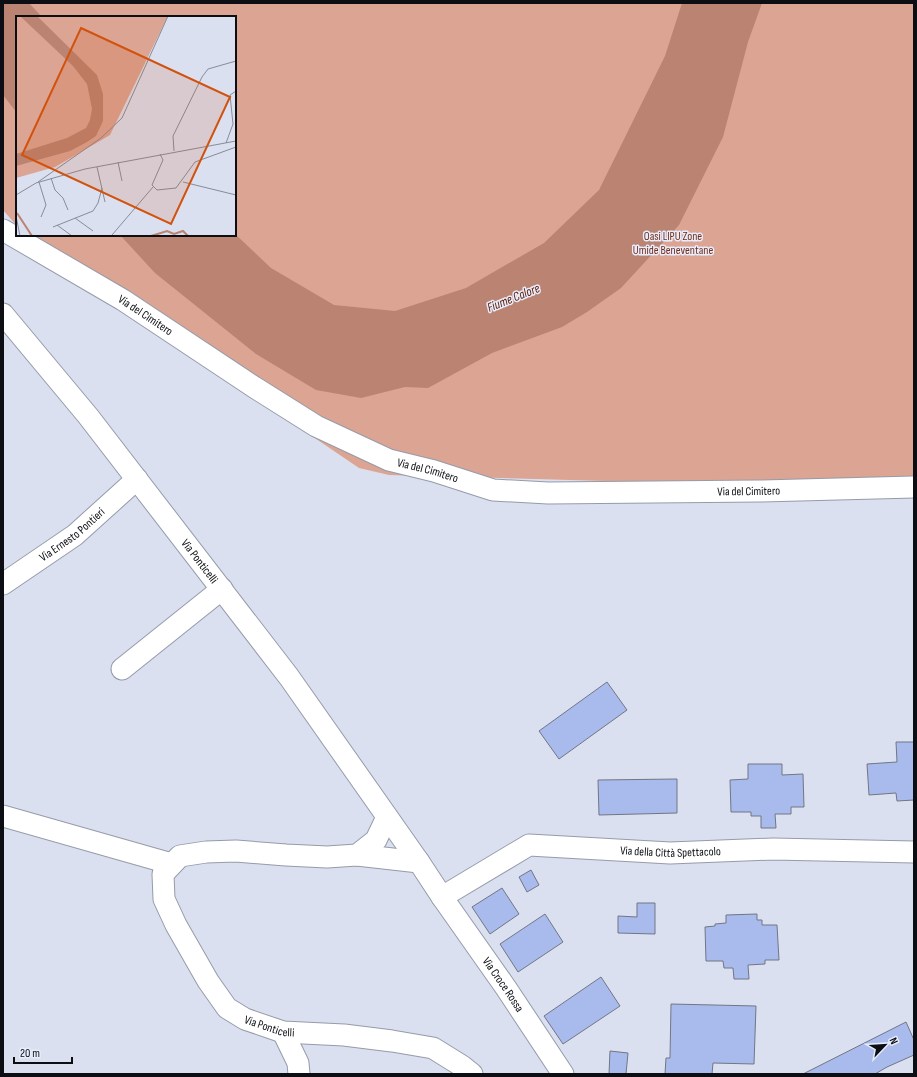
<svg xmlns="http://www.w3.org/2000/svg" width="917" height="1077" viewBox="0 0 917 1077" font-family="'Sofia Sans Condensed',sans-serif">
<style>
.green{fill:#dca493}
.water{fill:#bb8371}
.building{fill:#a9bbed;stroke:#717684}
.lines{fill:none;stroke-linecap:round;stroke-linejoin:round}
.minor-casing{stroke:#959ba9;stroke-width:23}
.minor{stroke:#fff;stroke-width:21}
.labels{text-anchor:middle;stroke-width:3;stroke-linejoin:round;paint-order:stroke}
.park-label{font-size:12px;fill:#732d17;stroke:#e7edfd}
.street-label{font-size:12px;fill:#0c0e13;stroke:#e7edfd}
.water-label{font-size:13px;font-style:italic;fill:#5e1a01;stroke:#e7edfd}
.inset-river{fill:none;stroke:#bb8371;stroke-width:2}
.inset-road{fill:none;stroke:#888c98;stroke-width:1}
.view{fill:#d2520d;fill-opacity:0.15;stroke:#d2520d;stroke-width:2}
.inset-edge{fill:none;stroke:#0c0e13;stroke-width:2}
</style>
<rect width="100%" height="100%" fill="#dae0f0"/>
<!-- green -->
<path class="green" d="M3,3H914V487L641,482L389,475L359,468L138,318L28,235H235V17H17V226L3,210Z"/>
<!-- water -->
<path class="water" d="M3,3H29L42,17H17V113L3,95Z
M682,3H762L748,42L723,137L679,225L621,288L587,312L562,327L492,353L428,388L405,387L361,398L316,390L256,354L155,273L120,235L235,234L271,268L334,305L395,311L466,288L544,243L599,190L665,56Z"/>
<!-- building -->
<path class="building" d="M607,682L627,710L559,759L539,731Z
M896,742H914V800L897,801L896,793L869,795L867,764L897,762Z
M748,764H782V775L803,774L804,807H791V814H775L776,828H761V816H751V812H731L730,780L748,779Z
M677,779V813L599,815L598,780Z
M531,870L539,885L527,892L519,877Z
M502,888L519,914L490,934L472,907Z
M637,903H655V934L618,933V916L637,917Z
M545,914L563,942L518,972L500,944Z
M757,914V920H762V925H777L779,960H765V964L748,965L749,979H734L733,968H724L723,961H706L705,927L715,926V924L726,923V915Z
M601,977L620,1006L563,1044L544,1016Z
M671,1004L756,1006L754,1064L713,1063L712,1074H665L666,1058H670Z
M906,1022L914,1040V1055L887,1067L875,1074H803Z
M610,1051L628,1053L626,1074H609Z"/>
<g class="lines">
<defs>
<g id="minor">
<path id="s1" d="M3,230L123,300L254,387L316,426L389,460L434,471L493,490L548,493L760,491L914,487"/>
<path id="s2" d="M3,314L88,416L289,677L419,862L442,897L506,988L563,1074"/>
<path id="s3" d="M3,584L75,535L137,479"/>
<path d="M122,669L222,589"/>
<path d="M3,816L172,864"/>
<path id="s4" d="M387,817L376,840L357,855L327,857L286,855L236,851L206,852L180,856L163,874L164,899L176,925L208,981L227,1008L245,1019L283,1032L344,1035L392,1041L433,1048L462,1066L472,1074"/>
<path d="M357,855L419,862"/>
<path id="s5" d="M442,897L529,845L670,853L773,849L914,852"/>
<path d="M283,1032L298,1063L299,1074"/>
</g>
</defs>
<!-- minor casing -->
<use href="#minor" class="minor-casing"/>
<!-- minor -->
<use href="#minor" class="minor"/>
</g>
<g class="labels">
<!-- park labels -->
<g class="park-label">
<text x="673" y="240">Oasi LIPU Zone<tspan x="673" dy="14">Umide Beneventane</tspan></text>
</g>
<!-- street labels -->
<g class="street-label">
<text dy="4" stroke="none"><textPath href="#s1" startOffset="166">Via del Cimitero</textPath></text>
<text dy="4" stroke="none"><textPath href="#s1" startOffset="490">Via del Cimitero</textPath></text>
<text dy="4" stroke="none"><textPath href="#s1" startOffset="814">Via del Cimitero</textPath></text>
<text dy="4" stroke="none"><textPath href="#s3" startOffset="85">Via Ernesto Pontieri</textPath></text>
<text dy="4" stroke="none"><textPath href="#s2" startOffset="316">Via Ponticelli</textPath></text>
<text dy="4" stroke="none"><textPath href="#s5" startOffset="243">Via della Città Spettacolo</textPath></text>
<text dy="4" stroke="none"><textPath href="#s2" startOffset="837">Via Croce Rossa</textPath></text>
<text dy="4" stroke="none"><textPath href="#s4" startOffset="450">Via Ponticelli</textPath></text>
</g>
<!-- water labels -->
<g class="water-label">
<text transform="translate(513 297) rotate(-22)" y="5">Fiume Calore</text>
</g>
</g>
<!-- overview -->
<g transform="translate(16 16)">
<rect width="220" height="220" fill="#dae0f0"/>
<path d="M0,0H152L94,119L39,151L0,162Z" fill="#dca493"/>
<path d="M4,0H21L81,59L87,78V105L80,120L71,126L54,135L0,150V138L51,122L70,112L74,104L76,93L71,68L57,50Z" fill="#bb8371"/>
<path class="inset-river" d="M1,197L16,220M135,220L151,215L158,218L167,215L172,220"/>
<path class="inset-road" d="M210,127L217,108L214,79L220,75M158,135L157,120L186,61L192,53L220,45M144,138L147,144L136,169L141,174L160,172L179,146L220,131M102,146L106,165M81,151L89,186M35,162L39,174L47,182L52,194M22,166L85,122L106,102L152,0M23,166L30,189L25,201M167,166L220,179M0,179L20,167L69,153L220,125M0,200L4,220M59,202L77,215M41,209L56,220M37,211L77,195L82,187L86,172M96,219L137,171"/>
<path class="view" d="M65,12L214,81L155,208L6,139Z"/>
<rect width="220" height="220" class="inset-edge"/>
</g>
<!-- border -->
<rect width="917" height="1077" fill="none" stroke="#0c0e13" stroke-width="8"/>
<!-- north arrow -->
<g transform="translate(885 1045) rotate(65)" stroke="#e7edfd" stroke-width="3" paint-order="stroke">
<path d="M0-3L7 15L0 10L-7 15Z" fill="#0c0e13"/>
<text y="-6" font-size="11" font-weight="bold" text-anchor="middle" fill="#0c0e13">N</text>
</g>
<!-- scale -->
<path d="M14 1057v6h58v-6" fill="none" stroke="#0c0e13" stroke-width="2"/>
<text x="20" y="1057" font-size="12" fill="#0c0e13" stroke="#e7edfd" stroke-width="3" paint-order="stroke">20 m</text>
</svg>
